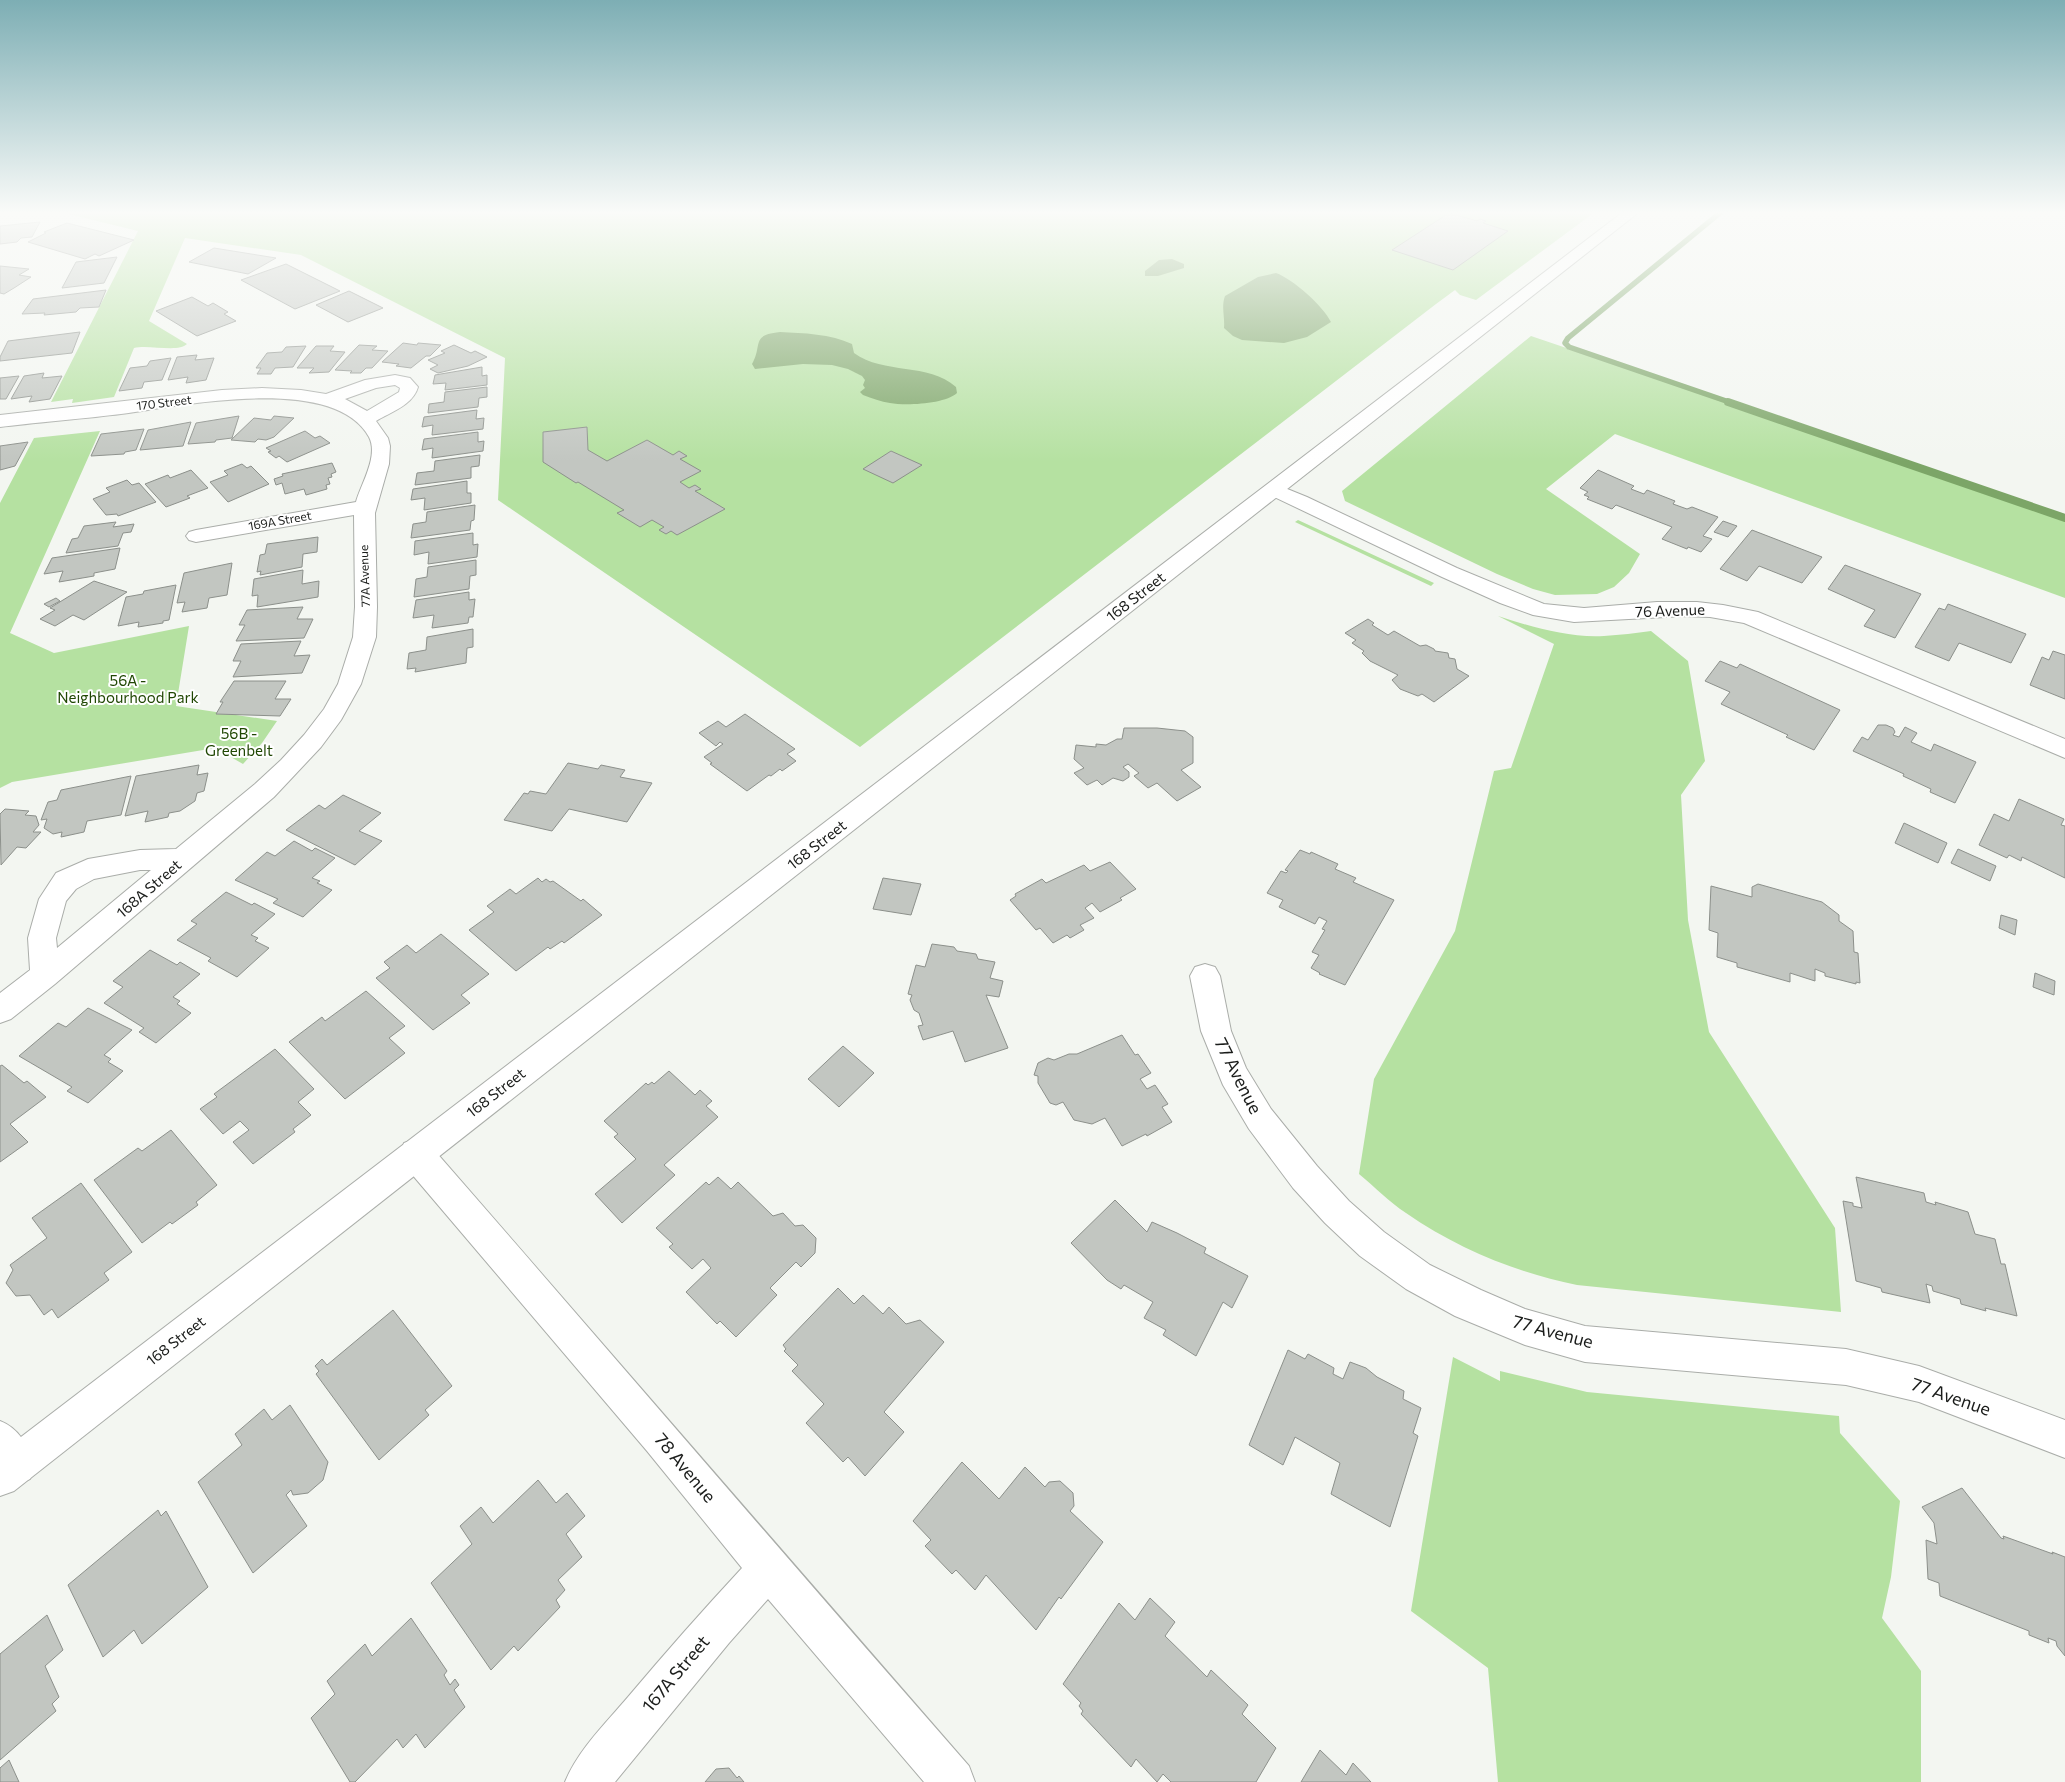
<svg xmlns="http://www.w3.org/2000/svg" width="2065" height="1782" viewBox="0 0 2065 1782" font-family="Commissioner,sans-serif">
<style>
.green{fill:#b5e1a1}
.water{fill:#7ca567}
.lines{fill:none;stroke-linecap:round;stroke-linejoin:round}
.stream-far1{stroke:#7ca567;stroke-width:5.5}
.stream{stroke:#7ca567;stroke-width:8}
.building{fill:#c2c6c1;stroke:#8c908b}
.minor-casing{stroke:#aaada9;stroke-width:2}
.major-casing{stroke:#aaada9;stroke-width:2}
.minor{fill:#fff;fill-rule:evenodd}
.major{fill:#fff;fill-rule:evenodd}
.labels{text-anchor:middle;stroke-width:4;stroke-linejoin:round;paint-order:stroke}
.far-street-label{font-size:12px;fill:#1a1c1a;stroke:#fff}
.street-label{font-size:15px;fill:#1a1c1a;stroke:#fff}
.park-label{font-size:15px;fill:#204703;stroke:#fff}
.near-street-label{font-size:18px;fill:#1a1c1a;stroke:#fff}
</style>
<rect width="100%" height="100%" fill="#f3f6f1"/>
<!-- green -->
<path class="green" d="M60,212H1595L1476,300L1460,295L1455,290L1436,304L860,747L498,500L505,358L301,255L185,238L149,321L187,344C178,353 148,344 134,348L114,397L72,403L73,399L51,402L138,231Z
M1531,336L2065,517V598L1615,434L1546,489L1640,554L1629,573L1614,587L1597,594L1555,595L1533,589L1497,574L1345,501L1342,491Z
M100,431L10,633L54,653L189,626L176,706L277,721L262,743L243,764L215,748L12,782L0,788V503L34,438Z
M1298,520L1434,583L1431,586L1295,522Z
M1498,616C1532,627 1568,638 1604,636C1620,635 1636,633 1651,631L1688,661L1705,761L1681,795L1688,920L1709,1032L1835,1228L1841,1312L1577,1285C1515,1272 1458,1249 1406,1213C1389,1202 1375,1187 1359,1174L1374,1079L1455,931L1494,771L1511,768L1554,644Z
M1453,1357L1500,1381V1371L1587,1392L1839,1416L1840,1433L1900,1501L1891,1577L1882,1618L1921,1671V1782H1498L1488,1668L1411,1611Z"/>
<!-- water -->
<path class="water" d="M1172,259L1184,264V268L1158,276H1145V271L1159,260Z
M1276,273C1293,279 1323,306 1331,322L1307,337L1284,343L1242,340L1233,336L1224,328C1225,316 1221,307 1225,296L1258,277Z
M780,332C803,333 831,334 852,344L854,353C884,375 928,362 956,387L957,393C945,404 906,406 890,403C881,402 872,398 863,395L860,392L865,388L863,385L865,380L862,376L848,369L832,365L803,364L755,369L752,364C763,345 750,335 780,332Z"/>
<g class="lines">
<!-- stream-far1 -->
<path class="stream-far1" d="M1721,212L1568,338L1565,343L1569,347L1732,403"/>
<!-- stream -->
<path class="stream" d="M1728,402L2065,518"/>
</g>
<!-- building -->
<path class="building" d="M1449,213L1477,221L1480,219L1486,221L1483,223L1508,231L1453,270L1392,250Z
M40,222L32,237L21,238L17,242L0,244V226Z
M67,223L134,240L99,256L95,254L85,259L28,242L46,233L44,232Z
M214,248L276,258L248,274L189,262Z
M117,257L104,283L62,288L76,262Z
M286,264L340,291L295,309L241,280Z
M0,266L29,269L19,275L31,277L14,288L4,294L0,293Z
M106,290L99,307L80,308L76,312L44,315L45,313L22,314L33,299Z
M349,291L383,308L348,322L316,305Z
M192,297L208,306L213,303L228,312L224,314L236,321L197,336L156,311Z
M80,332L72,353L0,361V357L8,341Z
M403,343L417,345L418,343L441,345L430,356H426L411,368L396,366L399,364L382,362Z
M359,345L377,346L372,350L388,351L372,368H366L361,373H350L352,371L335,370Z
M454,345L471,353L475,351L487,357L468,366L438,373L430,369L438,365L428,360L445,353L441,351Z
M306,346L293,367L275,368L271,374H257L261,368H256L267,353L282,352L286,347Z
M316,346H334L330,351L345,352L329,372L309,373L314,368H297Z
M197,355L195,360L214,358L206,380L186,383L188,377L168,380L177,357Z
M171,358L162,380L144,382L142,388L119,391L130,368L147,366L150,361Z
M482,367V376L487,375V385L445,390L446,383L433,384L435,375Z
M44,373L42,378L62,376L50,399L29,402L32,396L11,399L24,376Z
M19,376L6,399H0V378Z
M487,387V397L479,398L478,407L428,413L429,404L444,402L445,392Z
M477,410L476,419L484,418L483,429L432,435L433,425L422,427L424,417Z
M239,416L232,438L216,440L215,442L188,444L196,423Z
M274,416L294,418L274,437L266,440L258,439L255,442L231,440L254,418L271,420Z
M191,422L183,446L140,450L148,430Z
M587,427L588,450L607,461L647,440L673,455L679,451L687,456L680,459L701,471L680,482L689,488L695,485L701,489L695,491L725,509L677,535L671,531L666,534L659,530L664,527L652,520L640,527L617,513L624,510L578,482L576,483L543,462V432Z
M144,429L136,450L125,452L124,454L91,456L101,434Z
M305,431L315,438L320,436L330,443L287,462L279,456L276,458L268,452L271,451L266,448Z
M478,432V442L484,441L483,451L432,458L433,448L422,450L424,439Z
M28,442L15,466L0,470V446Z
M891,451L922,465L893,483L863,469Z
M480,455L479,466L471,467V478L415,485L417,473L434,471L435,461Z
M332,463L336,472L331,474L332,477L328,478L330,484L326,485L327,489L306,495L304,489L285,494L282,483L276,485L274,479L283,476L282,474Z
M242,464L247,468L251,466L269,484L228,502L210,482L228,475L224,471Z
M191,470L208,488L187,496L190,498L166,507L145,484L168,475L170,478Z
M1598,470L1634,486L1631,489L1644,494L1647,490L1675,501L1673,504L1687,509L1692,507L1718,517L1703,536L1712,539L1701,552L1688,547L1687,549L1662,539L1672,527L1616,505L1612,509L1587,499L1589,497L1584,495L1588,492L1580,488Z
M127,480L132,485L139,483L156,502L118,516L117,514L106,515L93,499L110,492L106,488Z
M467,481V493H471V503L424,510L425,498L411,500L413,489Z
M475,505L474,520L471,521L470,530L411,538L413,524L426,522L427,512Z
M1723,521L1737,526L1728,537L1714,532Z
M116,522L113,527L134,524L131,532L123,533L118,546L66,553L72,539L78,538L84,526Z
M1752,530L1822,557L1802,583L1759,566L1747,581L1720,569Z
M473,533V545L478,544L477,557L428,564L429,552L414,555L415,541Z
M318,537L317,552L303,554L302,567L260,575L261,571L257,572L260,555L265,554L267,544Z
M120,548L115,569L94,573V576L59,582L63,571L44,574L52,558Z
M476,560V575L470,576L469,589L414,597L416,579L427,577L428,567Z
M232,563L227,595L209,598L207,608L182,612L185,602L177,603L184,573Z
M1845,565L1921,594L1895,638L1864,626L1875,610L1828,589Z
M303,570L302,584L319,581L318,597L257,607L258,595L252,596L254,579Z
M94,581L127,592L84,620L73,615L55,626L40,619L55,610L50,608Z
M176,585L169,620L163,621V623L138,627L139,622L118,626L126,597L143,594L144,591Z
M469,592V600L475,599L473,617H469L468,623L432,628L434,615L413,618L416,600Z
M56,598L60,601L49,607L44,604Z
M1948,604L2026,634L2011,663L1959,643L1949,661L1915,647L1939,608L1945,610Z
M303,607L297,619H313L304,638L236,641L245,625H239L247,610Z
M1368,619L1374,623L1372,625L1388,635L1394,631L1420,646L1426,645L1434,649L1435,651L1448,653L1449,658L1455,659L1457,669L1469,676L1434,702L1422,694L1418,696L1400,689L1392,680L1398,675L1370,661L1362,653L1364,651L1352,643L1356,640L1345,633Z
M473,629V647L467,648L466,663L415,672L416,668L407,669L409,653L426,650L427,637Z
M301,641L294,656L310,655L302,673L233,677L241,661H233L241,644Z
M2053,651L2065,655V699L2030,685L2042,657L2049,660Z
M1720,661L1737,668L1740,664L1840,710L1814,750L1786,737L1788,735L1721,704L1730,692L1705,681Z
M234,681H286L275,699H291L280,716L216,714L223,702H220Z
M745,714L795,749L787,754L796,761L782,771L780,769L771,776L769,775L747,791L710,764L712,763L704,757L723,744L720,742L716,746L699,733L718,721L726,727Z
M1878,725H1886L1893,728L1895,732L1893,735L1899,737L1905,727L1917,733L1911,742L1931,751L1934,744L1976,762L1955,803L1930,792L1931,789L1903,776L1904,774L1853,751L1862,737L1868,740Z
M1124,728H1157L1185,731L1193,737V763L1181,770L1201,787L1177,801L1157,783L1148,788L1134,776L1139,773L1128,764L1123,767L1129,772V777L1123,781L1113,778L1102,785L1097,780L1087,785L1074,773L1084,768L1074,759L1076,745L1096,747V744L1106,745L1117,739H1122Z
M568,763L598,769L601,765L625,770L620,777L652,783L627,822L569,809L552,831L504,820L524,793L528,794L530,791L546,794Z
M199,765L197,775L208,773L204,791L197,793L195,801L180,811L169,813L168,817L145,822L148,811L125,816L136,776Z
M131,776L121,815L87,821L84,832L61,837L62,832L53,834L44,828L47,819L41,820L48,802L57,800L61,790Z
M343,795L381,813L359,831L382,841L355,865L286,830L319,805L325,809Z
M2019,799L2064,819L2061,825L2065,826V878L2022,857L2021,861L2009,855L2007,858L1979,845L1994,814L2009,821Z
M5,809L29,811L25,815L36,816L39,825L33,832H41L26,848L17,847L1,865L0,814Z
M1904,823L1947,843L1938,863L1895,843Z
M294,841L312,851L315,848L335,858L312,878L320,881L317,883L332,890L303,917L273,903L278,899L235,880L267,852L275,856Z
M1958,849L1996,866L1990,881L1951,863Z
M1300,850L1310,854L1311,852L1338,864L1335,869L1356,878L1353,882L1394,900L1345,985L1319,974L1320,973L1311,968L1319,955L1312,952L1325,930L1322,929L1327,921L1319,917L1315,924L1279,907L1283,900L1267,893L1281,871L1286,873L1288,871L1285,870Z
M1110,862L1136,889L1120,898L1122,900L1100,912L1092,903L1085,908L1094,918L1080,925L1084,930L1070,938L1067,935L1053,943L1040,928L1036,930L1010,900L1016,896L1015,894L1042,879L1046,883L1084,865L1090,871Z
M538,878L542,882L546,879L550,882L553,881L581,901L583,899L602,915L564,943L562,941L550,949L548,947L516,971L469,930L494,912L487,906L510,889L516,894Z
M883,878L921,884L911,915L873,909Z
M1758,884L1822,902L1839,915V921L1853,931L1854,952L1858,953L1860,983L1856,982V984L1825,976V973L1815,969V981L1790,973V982L1737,967V963L1717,957L1718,933L1709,930L1711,886L1752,897V887Z
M226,892L252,905L254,903L275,914L251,935L258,938L255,941L269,948L237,977L208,961L211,958L177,940L197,924L191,921Z
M2001,915L2017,920L2015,935L1999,928Z
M441,934L489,974L461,995L470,1003L433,1030L376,978L390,968L384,962L407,945L416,953Z
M932,944L954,947L957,951L976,954L978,959L995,962L990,978L1003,981L999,997L986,995L1008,1048L965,1062L953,1031L923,1040L918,1026L923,1025L919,1013L914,1010L910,1000L912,995L908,994L916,965L925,967Z
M150,950L177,965L180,962L200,974L173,997L180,1001L177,1004L191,1013L156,1043L139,1032L144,1028L104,1003L123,987L113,981Z
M2035,973L2055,981L2054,995L2033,987Z
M366,991L405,1026L389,1038L405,1053L345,1099L289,1042L322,1017L325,1021Z
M88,1008L132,1030L104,1055L111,1059L108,1062L123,1071L88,1103L67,1091L72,1087L19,1056L58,1023L66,1027Z
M1122,1035L1135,1055L1138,1054L1151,1073L1140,1079L1147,1089L1155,1085L1168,1104L1162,1107L1172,1122L1147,1136L1146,1134L1122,1146L1105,1118L1092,1124L1074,1120L1063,1102L1056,1105L1050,1103L1038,1083V1076L1034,1075L1038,1063L1048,1058L1054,1060L1069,1054H1077Z
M843,1046L874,1073L839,1107L808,1079Z
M275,1049L314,1089L298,1102L311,1115L293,1129L295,1132L253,1164L233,1142L249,1130L240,1121L223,1134L200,1109L217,1097L214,1094Z
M2,1065L24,1083L27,1081L46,1097L10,1124L28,1142L0,1162V1066Z
M669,1071L695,1095L700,1090L712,1101L706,1106L718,1117L664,1165L675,1175L622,1223L595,1194L636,1159L614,1137L618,1134L604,1121L646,1083L648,1085L652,1082L654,1084Z
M171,1130L217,1185L196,1202L198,1205L172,1224L170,1222L142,1243L94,1180L138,1148L142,1151Z
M718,1177L731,1189L738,1182L773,1216L783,1213L795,1226L803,1225L816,1238L815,1253L801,1267L796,1262L770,1288L777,1295L736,1337L720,1321L717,1324L686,1292L711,1268L703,1259L692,1269L669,1247L673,1244L656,1228L706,1182L709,1185Z
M1856,1177L1924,1193L1926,1202L1936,1205L1935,1202L1968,1212L1975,1234L1995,1239L2001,1264H2005L2017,1316L1985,1308L1986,1311L1961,1304L1960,1299L1933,1291L1932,1286L1926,1284L1930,1303L1882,1292L1881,1288L1856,1281L1843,1201L1853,1203V1206L1862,1208Z
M81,1183L132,1252L104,1273L109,1280L58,1318L52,1309L44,1315L30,1295L16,1296L6,1283L13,1270L10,1265L47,1238L32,1218Z
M1115,1200L1147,1232L1152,1222L1177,1233L1206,1248L1204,1253L1248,1276L1232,1308L1223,1302L1196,1356L1163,1335L1166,1330L1144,1318L1153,1302L1124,1285L1121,1289L1107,1280L1071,1243Z
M838,1288L854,1304L863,1295L883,1314L889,1307L906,1324L920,1320L944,1342L884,1412L904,1432L865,1476L848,1457L843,1462L806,1423L824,1404L792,1371L798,1365L784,1351L786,1349L783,1345Z
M393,1310L452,1386L425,1410L429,1415L379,1460L316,1374L319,1371L315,1366L322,1359L327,1365Z
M1288,1350L1305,1359L1308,1354L1334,1368L1333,1374L1343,1379L1350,1362L1366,1368L1377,1377L1404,1391L1403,1399L1421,1408L1413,1433L1418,1436L1390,1527L1331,1494L1340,1463L1295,1437L1283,1465L1249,1445Z
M290,1405L328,1462L323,1480L308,1493L293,1495L291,1490L286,1495L307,1526L253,1573L198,1482L242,1445L235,1434L264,1409L272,1420Z
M962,1462L999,1499L1025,1467L1045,1487L1049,1482L1060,1481L1073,1493L1074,1506L1070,1511L1103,1542L1061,1599L1059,1597L1036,1630L986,1575L975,1590L956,1570L952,1574L925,1546L931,1540L913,1521Z
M538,1480L556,1503L567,1493L585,1516L566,1534L582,1557L558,1580L565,1590L556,1600L560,1607L518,1651L514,1646L491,1670L431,1583L472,1544L460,1526L481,1507L493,1523Z
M1962,1488L2001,1538L2004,1539L2003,1536L2053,1554L2052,1552L2065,1557V1656L2057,1646L2056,1641L2048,1638L2049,1643L2029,1635V1631L1940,1596L1939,1583L1928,1579L1926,1540L1937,1544L1934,1523L1922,1507Z
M158,1510L161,1516L166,1511L208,1587L142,1644L134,1630L103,1657L68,1585Z
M1150,1598L1175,1622L1165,1636L1207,1677L1211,1670L1248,1705L1242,1714L1276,1748L1256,1782H1171L1163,1774L1157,1782L1136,1759L1131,1767L1081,1714L1083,1711L1079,1706L1081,1703L1063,1684L1119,1603L1135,1620Z
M47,1615L63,1650L45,1666L59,1697L52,1704L56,1711L0,1760V1654Z
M411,1618L447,1671L444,1675L450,1685L455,1679L459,1685L454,1690L465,1707L425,1748L416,1734L403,1748L397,1739L355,1782H350L311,1718L335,1694L327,1681L365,1644L372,1656Z
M1320,1750L1346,1775L1353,1763L1371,1782H1301Z
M9,1760L19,1782H0V1768Z
M729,1768L737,1778L739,1776L744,1782H705L716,1769Z"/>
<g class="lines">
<defs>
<path id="minor" d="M395,375L410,378L418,387C413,405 391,412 376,421L388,438L390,446L389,464L375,513L377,607L376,637L361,684L341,720L321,747L274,797L55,984L11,1019L0,1023V993L30,970L28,938L39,899L56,873L88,859L140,850L176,849L255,784L281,760L304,735L324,709L338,684L353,637L355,607L354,515L196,542L189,540L186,536L189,532L196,530L356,502C361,484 379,456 369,437C334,373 180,406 121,414C81,419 40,422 0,427V415L222,390L262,388L301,390L326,394L365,380ZM395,385L400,388L399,392L367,411L345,399L376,388ZM140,870H151L57,948L56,938L66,901L76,889L94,879Z
M1275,484L1307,497L1457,568L1544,604L1584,608L1657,602H1697L1723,605L1758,612L2065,739V758L1744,623L1710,617L1684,616L1574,622L1533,615L1500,603L1442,577L1268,494L1265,490L1268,486Z
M1205,964L1215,967L1220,976L1231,1031L1246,1068L1271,1109L1317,1166L1349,1201L1384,1232L1430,1265L1481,1290L1525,1309L1585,1326L1846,1349L1919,1366L2065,1420V1458L1919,1402L1846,1385L1585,1362L1525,1345L1455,1316L1406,1289L1360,1256L1325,1223L1293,1188L1249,1129L1223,1085L1201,1031L1190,976L1195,967Z
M416,1139L428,1143C609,1350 787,1559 969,1766L975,1782H924L768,1599L729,1643L615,1782H565C578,1750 606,1723 628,1697C665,1653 703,1610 742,1568L647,1451L404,1165L400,1154L404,1143Z
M0,1421C20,1429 27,1445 35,1465L30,1479L16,1484L2,1479L0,1475Z"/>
<path id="major" d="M1623,212H1639L14,1491L0,1496V1453Z"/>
</defs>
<!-- minor casing -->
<use href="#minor" class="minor-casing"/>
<!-- major casing -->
<use href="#major" class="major-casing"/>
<!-- minor -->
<use href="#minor" class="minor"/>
<!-- major -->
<use href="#major" class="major"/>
</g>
<!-- sky -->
<linearGradient id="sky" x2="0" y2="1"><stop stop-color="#7daeb4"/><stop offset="0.46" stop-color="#fafbf9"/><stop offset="1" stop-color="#fafbf9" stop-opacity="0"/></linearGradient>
<rect width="2065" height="462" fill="url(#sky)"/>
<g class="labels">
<!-- far-street labels -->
<g class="far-street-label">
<text transform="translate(164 403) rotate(-7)" y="4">170 Street</text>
<text transform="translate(280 521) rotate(-10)" y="4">169A Street</text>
<text transform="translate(365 576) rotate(-92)" y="4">77A Avenue</text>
</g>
<!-- street labels -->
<g class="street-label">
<text transform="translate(1136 597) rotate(-38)" y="5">168 Street</text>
<text transform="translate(1670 611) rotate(-2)" y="5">76 Avenue</text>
<text transform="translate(817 845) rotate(-38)" y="5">168 Street</text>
<text transform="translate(149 889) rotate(-41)" y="5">168A Street</text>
<text transform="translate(496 1093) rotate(-38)" y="5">168 Street</text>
<text transform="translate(176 1341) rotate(-38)" y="5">168 Street</text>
</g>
<!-- park labels -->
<g class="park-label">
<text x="128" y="686">56A -<tspan x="128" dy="17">Neighbourhood Park</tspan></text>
<text x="239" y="739">56B -<tspan x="239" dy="17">Greenbelt</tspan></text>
</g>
<!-- near-street labels -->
<g class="near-street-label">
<text transform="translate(1238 1076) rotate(63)" y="6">77 Avenue</text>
<text transform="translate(1553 1332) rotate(15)" y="6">77 Avenue</text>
<text transform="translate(1951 1397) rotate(19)" y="6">77 Avenue</text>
<text transform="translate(685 1468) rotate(50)" y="6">78 Avenue</text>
<text transform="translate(676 1674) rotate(-50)" y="6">167A Street</text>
</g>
</g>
</svg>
